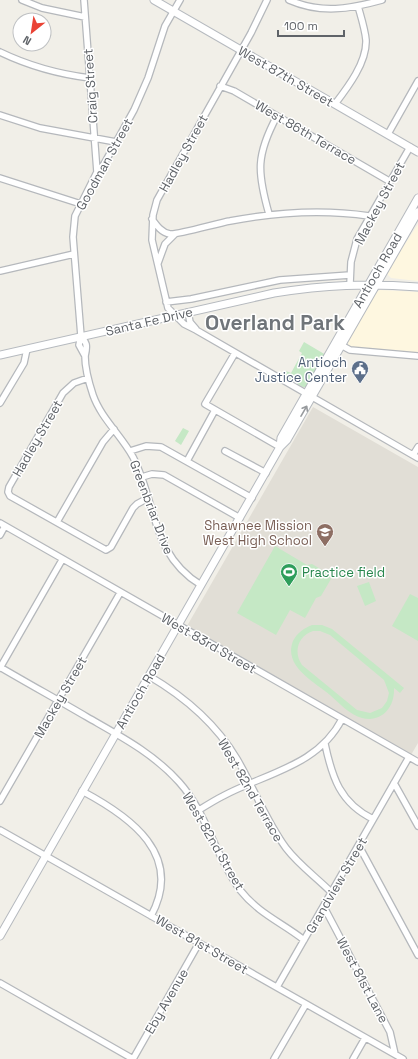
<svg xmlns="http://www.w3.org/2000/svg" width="418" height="1059" viewBox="0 0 418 1059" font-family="'Space Grotesk',sans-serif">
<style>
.commercial{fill:#fef7e0}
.education{fill:#e1ded6}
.green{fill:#c5e8c5;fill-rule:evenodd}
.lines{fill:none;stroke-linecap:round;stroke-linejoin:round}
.street-casing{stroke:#b5b8bc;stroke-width:8}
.secondary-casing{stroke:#b6babf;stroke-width:9}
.street{stroke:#fff;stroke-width:5.5}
.secondary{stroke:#fff;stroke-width:7}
.oneway{stroke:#979a9d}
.labels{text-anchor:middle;stroke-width:3;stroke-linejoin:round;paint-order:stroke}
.street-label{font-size:13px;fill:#5f6368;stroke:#fff}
.service-label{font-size:13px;fill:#4e5e75;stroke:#fff;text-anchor:end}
.education-label{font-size:13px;fill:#785e54;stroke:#fff;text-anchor:end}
.leisure-label{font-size:13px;fill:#27864d;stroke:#fff;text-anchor:start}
.town-label{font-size:21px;font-weight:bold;fill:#70757a;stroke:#fff}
</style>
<rect width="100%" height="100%" fill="#f1efe8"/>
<!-- commercial -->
<path class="commercial" d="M418,224V281L391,278L387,274L388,270Z
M380,290L418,292V355L356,349L348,345V341L376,292Z"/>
<!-- education -->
<path class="education" d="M313,407L418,467V743L411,755L187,626Z"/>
<!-- green -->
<path class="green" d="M304,342L326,355L306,387H303L283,376L286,371L291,373L302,353L299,351Z
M183,428L189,431L181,445L175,441Z
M275,546L307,565L312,564L329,574L331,579L321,596L316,598L305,618L290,610L276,635L237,613Z
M369,582L376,601L365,606L357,586Z
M410,594L418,598V641L392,626Z
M312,625H322L332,629L404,688L400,693L394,688C395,707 382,723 362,718C350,715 339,703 330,695C314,682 283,666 293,641C297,633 304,628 312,625ZM313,631H320L330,635L384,680L389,693L387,701L382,708L370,713L357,710L302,665C293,652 298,636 313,631Z"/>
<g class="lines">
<defs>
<path id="street" d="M22,0L42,8L85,17
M84,0L97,172
M267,0L251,33L157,200L153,215L152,240L168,308L184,324L196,330L418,458
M289,0C321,14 350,9 382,0
M0,52C29,66 58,74 90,78
M220,86L234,91L389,181
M335,104C348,87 367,62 366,40C365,29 361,17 358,6
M0,115L40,128L116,142
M388,134L418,81
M0,178L81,204
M269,214C257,172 256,155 277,116
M152,219C157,226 162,233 170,234C178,235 218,223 230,221C277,212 322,209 369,216
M158,263L165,244L175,234
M0,271L74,254
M350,284L351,262L357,239L410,147
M166,302L191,299L280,280L350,275
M188,312L190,322L196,329
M81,336L73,237L75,216L97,172L104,164L134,110L148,78L165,26L180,0
M81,336C83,339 85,341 86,344C87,348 86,352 85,356C85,369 89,383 93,395C101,418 121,435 133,457C157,504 151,555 201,585
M81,336L79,345L85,356
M339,344L350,350L418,356
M235,353L205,404L280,447
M88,378L74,383L63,393L9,487L8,492L10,496L106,550L111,547L133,508L137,504L148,498
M0,403L24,363L27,349
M130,451L146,446L161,447L252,498
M225,451L266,473
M413,455L418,447
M187,461L215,410
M142,477L152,474L164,475L240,518
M57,522L103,442L114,429
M0,523L418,762
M0,535L5,526
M0,667C29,684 58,700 87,717C120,736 153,753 179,782C207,813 215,856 240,890C259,914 281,922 304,940
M0,668L62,560
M149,676C185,697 216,724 237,759C254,788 266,821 286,848C299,865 316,877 331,892
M325,744C332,777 340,803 373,819
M394,783L418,826
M82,791C131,817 184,855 151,916
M0,801L120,593
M199,810C207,805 215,800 223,796C266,773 318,766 342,719
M0,830L403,1059
M359,846L418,955
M324,907L390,1032L395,1054
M0,983L133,1059
M277,987L409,757
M133,1059L199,943
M274,1059L306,1004
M353,1059L365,1038"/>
<path id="secondary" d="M154,0L418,152
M0,355L274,293C325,285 367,283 418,287
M280,447L281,438L418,198
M0,936L280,447L287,440L418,212"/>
</defs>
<!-- street casing -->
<use href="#street" class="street-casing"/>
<!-- secondary casing -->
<use href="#secondary" class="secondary-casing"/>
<!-- street -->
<use href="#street" class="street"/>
<!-- secondary -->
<use href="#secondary" class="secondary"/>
</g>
<!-- one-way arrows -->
<defs><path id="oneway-shaft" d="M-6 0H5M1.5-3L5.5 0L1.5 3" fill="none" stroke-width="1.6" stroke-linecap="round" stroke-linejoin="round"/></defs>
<use class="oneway" href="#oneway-shaft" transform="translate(304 411) rotate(-60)"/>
<!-- icons -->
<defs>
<symbol id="civic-pin" viewBox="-11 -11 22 30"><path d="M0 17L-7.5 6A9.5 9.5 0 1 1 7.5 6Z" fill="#5c6f8a" stroke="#fff"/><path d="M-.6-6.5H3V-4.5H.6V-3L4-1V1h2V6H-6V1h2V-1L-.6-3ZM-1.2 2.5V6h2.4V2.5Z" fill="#fff"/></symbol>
<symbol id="school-pin" viewBox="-11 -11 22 30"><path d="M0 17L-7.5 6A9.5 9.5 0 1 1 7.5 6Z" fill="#8d6e63" stroke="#fff"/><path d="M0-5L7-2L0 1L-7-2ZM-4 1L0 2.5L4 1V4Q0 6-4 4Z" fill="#fff"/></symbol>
<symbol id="stadium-pin" viewBox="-11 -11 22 30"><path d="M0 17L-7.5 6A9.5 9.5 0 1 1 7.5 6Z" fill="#2e9e5b" stroke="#fff"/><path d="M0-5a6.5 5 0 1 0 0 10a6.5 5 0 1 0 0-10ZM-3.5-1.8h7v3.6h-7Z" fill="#fff"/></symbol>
</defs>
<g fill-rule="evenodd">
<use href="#civic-pin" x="350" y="359" width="20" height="27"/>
<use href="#school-pin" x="315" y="522" width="20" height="27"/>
<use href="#stadium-pin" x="279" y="562" width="20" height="27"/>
</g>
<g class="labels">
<!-- street labels -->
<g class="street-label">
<text transform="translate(286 76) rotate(30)" y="5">West 87th Street</text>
<text transform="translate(90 86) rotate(-94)" y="5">Craig Street</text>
<text transform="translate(306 132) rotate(30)" y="5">West 86th Terrace</text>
<text transform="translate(183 153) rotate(-61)" y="5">Hadley Street</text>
<text transform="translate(104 164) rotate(-61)" y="5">Goodman Street</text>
<text transform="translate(379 203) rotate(-62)" y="5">Mackey Street</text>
<text transform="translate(377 270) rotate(-60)" y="5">Antioch Road</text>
<text transform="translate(149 321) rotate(-13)" y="5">Santa Fe Drive</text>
<text transform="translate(37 438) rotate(-60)" y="5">Hadley Street</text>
<text transform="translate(152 507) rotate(69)" y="5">Greenbriar Drive</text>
<text transform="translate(209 643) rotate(30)" y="5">West 83rd Street</text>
<text transform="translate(140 691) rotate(-60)" y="5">Antioch Road</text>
<text transform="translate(60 697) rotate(-60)" y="5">Mackey Street</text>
<text transform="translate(251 790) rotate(60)" y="5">West 82nd Terrace</text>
<text transform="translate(214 841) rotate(60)" y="5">West 82nd Street</text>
<text transform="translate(336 885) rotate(-60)" y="5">Grandview Street</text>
<text transform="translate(202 944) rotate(30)" y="5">West 81st Street</text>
<text transform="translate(363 980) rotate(62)" y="5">West 81st Lane</text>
<text transform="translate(166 1001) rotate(-60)" y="5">Eby Avenue</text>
</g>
<!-- service labels -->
<g class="service-label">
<text x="347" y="367">Antioch<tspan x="347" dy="15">Justice Center</tspan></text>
</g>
<!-- education labels -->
<g class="education-label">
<text x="312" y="530">Shawnee Mission<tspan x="312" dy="15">West High School</tspan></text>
</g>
<!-- leisure labels -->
<g class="leisure-label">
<text x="302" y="577">Practice field</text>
</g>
<!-- town labels -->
<g class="town-label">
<text x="275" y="330">Overland Park</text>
</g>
</g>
<!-- north arrow -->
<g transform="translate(32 32) rotate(210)"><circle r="19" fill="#ffffff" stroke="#bfc1c3"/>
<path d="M0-3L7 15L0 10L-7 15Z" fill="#ea4335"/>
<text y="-6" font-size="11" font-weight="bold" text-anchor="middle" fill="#5f6368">N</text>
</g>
<!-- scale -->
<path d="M278 30v6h66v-6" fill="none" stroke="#5f6368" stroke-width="2"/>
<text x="284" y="30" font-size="12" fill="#5f6368" stroke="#ffffff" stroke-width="3" paint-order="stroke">100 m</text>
</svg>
